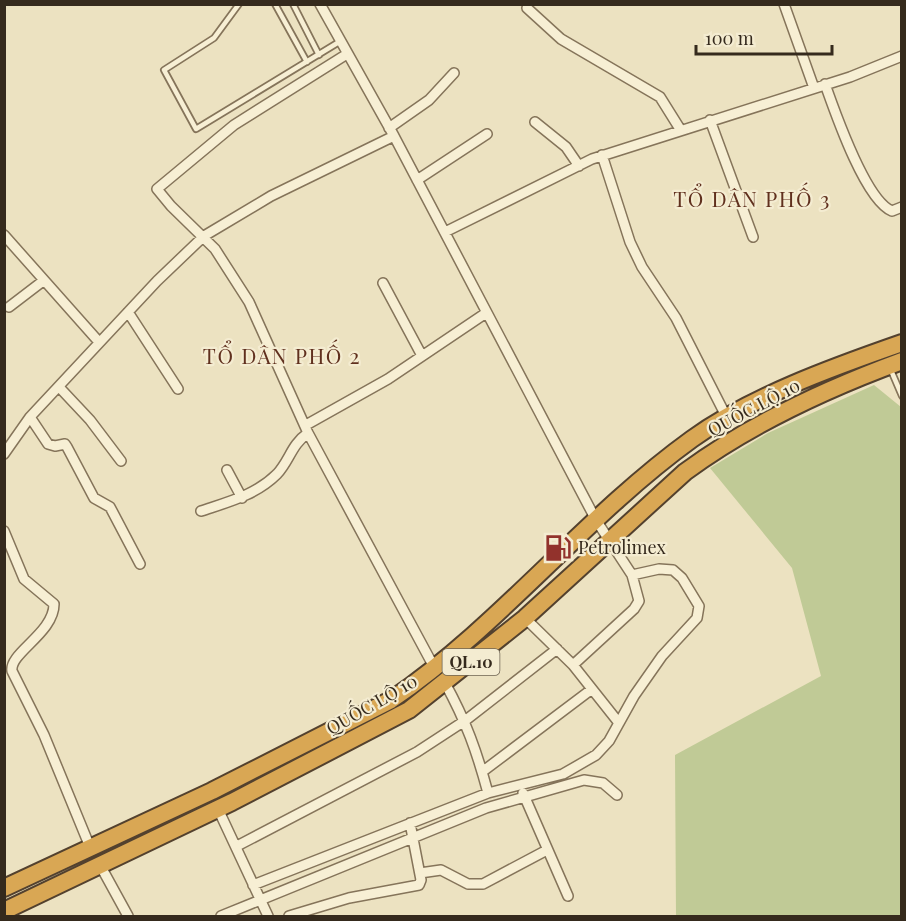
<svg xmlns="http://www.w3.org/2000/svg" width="906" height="921" viewBox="0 0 906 921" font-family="'Playfair Display',serif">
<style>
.green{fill:#c0ca96}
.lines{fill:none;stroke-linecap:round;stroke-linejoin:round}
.lane-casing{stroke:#85745a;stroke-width:8}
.street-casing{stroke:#85745a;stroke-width:12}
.highway-casing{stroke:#53412e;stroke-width:20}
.lane{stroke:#f7efd4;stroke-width:4.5}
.street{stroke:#f7efd4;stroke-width:9}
.highway{stroke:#d9a754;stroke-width:16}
.labels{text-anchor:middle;stroke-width:4.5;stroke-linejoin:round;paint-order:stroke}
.shield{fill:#f4ecd1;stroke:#6e6453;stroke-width:1.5}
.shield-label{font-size:16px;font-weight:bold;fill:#352a1d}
.street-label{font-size:18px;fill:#352a1d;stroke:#f4ecd1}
.poi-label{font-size:18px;fill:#352a1d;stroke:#f4ecd1;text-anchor:start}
.quarter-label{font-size:21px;letter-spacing:1.5px;fill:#60301e;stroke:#f4ecd1}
</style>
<rect width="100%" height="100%" fill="#ece2c1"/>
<!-- green -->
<path class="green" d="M874,385L901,407V916H676L675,755L821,676L792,568L710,468L768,433Z"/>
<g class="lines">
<defs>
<path id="lane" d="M239,4L214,38L164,70L196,129L339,42
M275,4L307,62
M293,4L319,55
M890,368L902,396"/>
<path id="street" d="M320,4L394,136L596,520L632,575L639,601L634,609L573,665
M784,4L814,88
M527,8L561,39L660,97L680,129
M347,54L234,125L157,189L171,206L215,249L249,302L308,433L434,667
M825,84C835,112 865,200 892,211L902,207
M710,120L753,237
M535,122L566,147L579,166
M389,128L429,100L454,73
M602,155L630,242L642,267L676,318L726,416
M417,180L487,134
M445,232L592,159L850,77L902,56
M4,235L99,342
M383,283L421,354
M9,307L43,281
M128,312L178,389
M59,387L90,420L121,461
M30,417L48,444L55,446L65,444L67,447L94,498L110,507L140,564
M306,425L388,379L486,313
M4,454L30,417L157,281L204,236L271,196L394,136
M227,470L242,498
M201,511C228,502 256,495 277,474C290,460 291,445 308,433
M4,531L24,579L54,604C54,633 9,653 12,671L44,735L90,847
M525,618L573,665L619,723
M445,683C466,721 477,752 488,793
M482,772L592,689
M523,793L568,896
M218,809L268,916
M237,846L417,752L466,720L557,649
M100,865L128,916
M420,873L441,870L468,884H483L547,850
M253,885L488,793L563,774L596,755L609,741L634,696L662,656L697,618L699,606L682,578L673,570L659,569L632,575
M221,916L486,808L584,780L603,783L617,795
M289,916L349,898L419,885L421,880L410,823"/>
<path id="highway" d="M4,888L212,791L391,700C501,625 584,517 692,439C750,397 833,367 902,343
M4,911L232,802L409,710L525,618L685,472C750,424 826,389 902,361"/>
</defs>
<!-- lane casing -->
<use href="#lane" class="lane-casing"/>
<!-- street casing -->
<use href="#street" class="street-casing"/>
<!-- highway casing -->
<use href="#highway" class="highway-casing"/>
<!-- lane -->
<use href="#lane" class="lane"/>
<!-- street -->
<use href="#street" class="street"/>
<!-- highway -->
<use href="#highway" class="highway"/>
</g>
<!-- icons -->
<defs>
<symbol id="fuel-bare" viewBox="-9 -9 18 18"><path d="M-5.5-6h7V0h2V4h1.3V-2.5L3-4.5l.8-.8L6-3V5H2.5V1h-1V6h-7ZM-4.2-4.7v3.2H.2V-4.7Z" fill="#92322c" stroke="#f4ecd1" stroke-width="2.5" paint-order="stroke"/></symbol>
</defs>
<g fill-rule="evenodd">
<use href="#fuel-bare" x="539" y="529" width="38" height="38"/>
</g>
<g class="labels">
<!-- shield labels -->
<rect class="shield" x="442.5" y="649" width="57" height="26" rx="4.5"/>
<g class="shield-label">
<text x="471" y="668">QL.10</text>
</g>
<!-- street labels -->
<g class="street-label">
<text transform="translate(754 408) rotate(-28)" y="6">QUỐC LỘ 10</text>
<text transform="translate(372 705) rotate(-30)" y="6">QUỐC LỘ 10</text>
</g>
<!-- poi labels -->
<g class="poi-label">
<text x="578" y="554">Petrolimex</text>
</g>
<!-- quarter labels -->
<g class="quarter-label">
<text x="752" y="207">TỔ DÂN PHỐ 3</text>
<text x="282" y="364">TỔ DÂN PHỐ 2</text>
</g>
</g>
<!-- border -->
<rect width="906" height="921" fill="none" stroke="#352a1d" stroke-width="12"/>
<!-- scale -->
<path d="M696 45v9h136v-9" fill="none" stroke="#352a1d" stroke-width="3"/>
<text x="705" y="45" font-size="18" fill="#352a1d" stroke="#f4ecd1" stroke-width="4.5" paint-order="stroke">100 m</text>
</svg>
